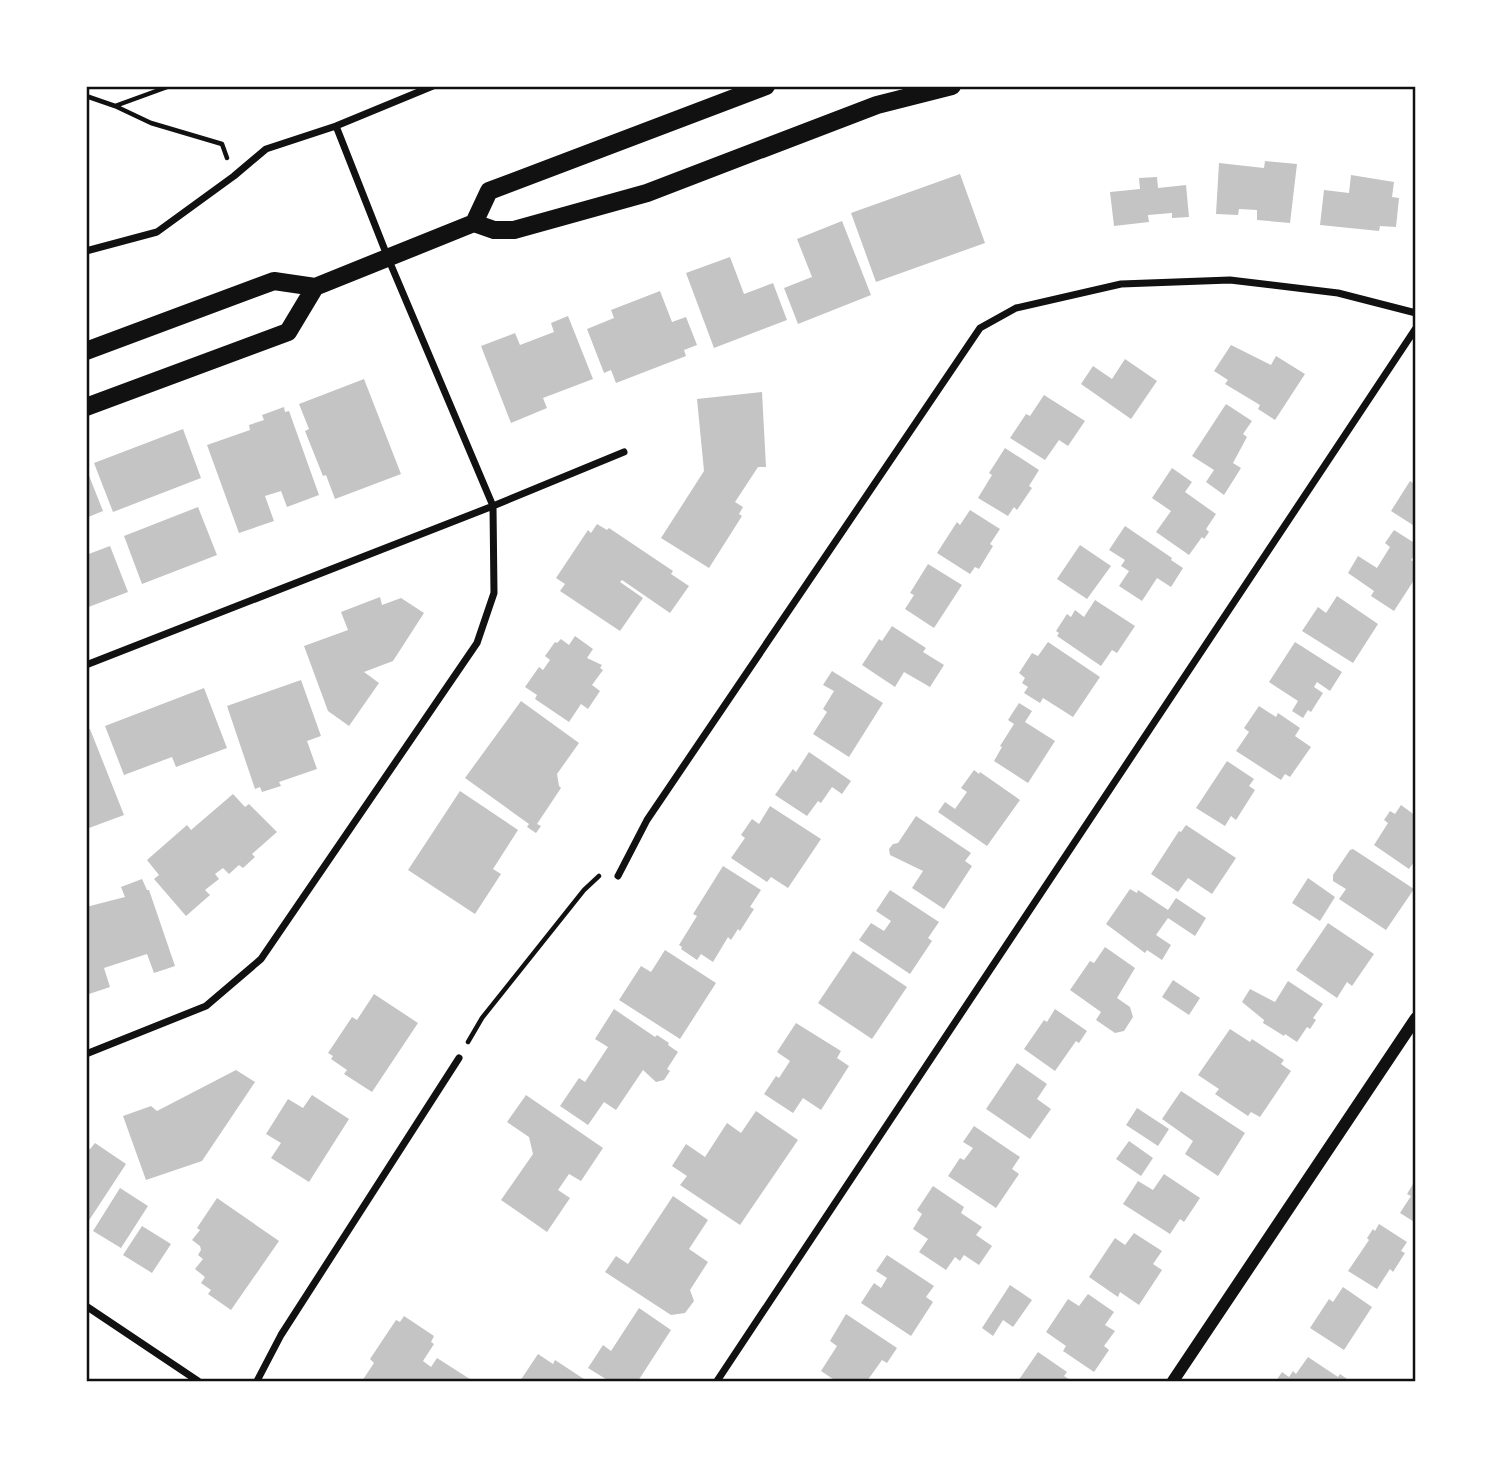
<svg xmlns="http://www.w3.org/2000/svg" width="1502" height="1467" viewBox="0 0 1502 1467" font-family="'Times New Roman',serif">
<style>
.building{fill:#c4c4c4}
.lines{fill:none;stroke-linecap:round;stroke-linejoin:round}
.path{stroke:#111;stroke-width:4.5}
.minor{stroke:#111;stroke-width:7}
.tertiary{stroke:#111;stroke-width:12}
.primary{stroke:#111;stroke-width:18}
.neatline{fill:none;stroke:#111;stroke-width:2.5}
</style>
<rect width="100%" height="100%" fill="#fff"/>
<!-- building -->
<path class="building" d="M1265,161L1297,164L1290,223L1257,220V210L1239,209L1238,215L1216,214L1219,163L1264,168Z
M960,174L985,243L876,282L851,213Z
M1351,175L1394,182L1392,197L1399,198L1396,227L1380,226L1379,231L1320,225L1324,190L1349,193Z
M1157,177L1158,188L1186,185L1189,217L1172,218V213L1148,215L1149,222L1114,226L1110,192L1140,189L1139,178Z
M842,221L871,295L798,324L784,288L812,277L797,239Z
M730,257L744,294L773,283L787,320L714,348L686,273Z
M660,291L672,322L686,317L697,345L684,350L686,356L616,383L611,370L604,373L587,329L614,318L611,310Z
M568,316L593,379L543,398L547,408L511,423L481,346L515,333L520,345L554,332L551,323Z
M1231,345L1271,365L1276,356L1305,374L1275,420L1258,409L1260,405L1225,384L1228,380L1214,371Z
M1125,359L1157,381L1131,419L1081,384L1093,366L1112,379Z
M364,379L401,474L335,499L326,475L323,476L305,431L309,429L299,404Z
M762,392L766,467H758L735,502L743,507L739,514L742,516L709,568L661,538L704,471L697,399Z
M1044,395L1085,421L1068,446L1059,440L1045,460L1010,438L1026,414L1030,416Z
M1226,404L1252,421L1243,434L1247,437L1233,463L1241,468L1224,495L1206,482L1214,470L1192,456Z
M284,407L285,412L289,411L319,495L287,507L281,491L265,496L274,521L239,533L207,445L250,430L249,425L264,420L262,415Z
M183,429L201,478L113,512L94,463Z
M1005,448L1039,470L1029,486L1032,488L1017,510L1014,507L1008,516L978,498L992,475L989,473Z
M86,468L103,511L86,518Z
M1172,468L1192,482L1185,492L1216,514L1206,529L1209,532L1204,539L1202,537L1189,555L1156,532L1171,511L1152,498Z
M1410,481L1416,485V527L1391,511Z
M198,507L217,555L142,584L124,536Z
M970,510L1000,529L990,544L993,546L979,569L975,567L970,574L937,553L957,522L960,525Z
M597,524L607,530L609,528L673,571L671,574L689,586L670,613L622,580L620,582L643,598L620,631L560,591L565,584L556,578L588,530L591,533Z
M1125,526L1172,558L1171,560L1183,568L1171,587L1157,578L1142,601L1119,586L1129,571L1121,566L1125,560L1109,550Z
M1394,530L1416,544V553L1411,560L1416,564V577L1394,611L1371,596L1374,591L1348,573L1358,556L1377,568L1390,547L1385,543Z
M1080,545L1111,566L1087,599L1057,579Z
M110,546L128,592L86,608V555Z
M928,564L962,585L934,628L905,609L914,595L910,593Z
M1337,596L1378,624L1353,663L1302,631L1318,607L1326,613Z
M380,597L382,605L401,598L424,613L393,661L364,672L379,683L349,726L328,711L304,646L348,630L341,612Z
M1095,600L1135,626L1117,653L1112,650L1101,666L1057,636L1059,633L1056,631L1067,614L1071,617L1075,610L1084,617Z
M892,626L926,648L923,652L944,665L930,687L904,672L895,687L862,665L879,639L882,641Z
M575,636L593,649L587,658L602,665L600,668L603,670L592,685L600,691L588,709L581,704L569,722L535,699L537,695L525,687L539,667L543,670L550,660L545,656L555,642L557,643L561,639L569,645Z
M1048,642L1100,677L1073,717L1043,698L1040,703L1024,693L1028,687L1022,683L1025,678L1019,673L1032,653L1038,656Z
M1295,642L1342,672L1330,691L1317,682L1314,687L1323,693L1311,712L1308,710L1303,718L1292,711L1298,701L1269,682Z
M832,671L883,703L849,757L813,734L827,712L823,709L834,691L823,685Z
M301,680L321,736L307,741L317,769L279,782L281,786L262,792L260,787L255,789L227,706Z
M204,688L227,748L176,767L172,757L124,775L105,726Z
M521,701L579,743L557,774L559,786L561,788L537,824L541,826L536,833L527,827L529,824L465,778Z
M1019,703L1032,711L1025,722L1055,741L1028,783L994,761L1002,747L1000,746L1014,724L1008,720Z
M1259,706L1276,717L1278,713L1300,728L1295,736L1311,747L1290,777L1285,774L1281,780L1236,751L1249,732L1244,728Z
M90,729L124,815L89,828L86,820V730Z
M809,752L851,781L842,794L832,787L821,803L818,801L807,816L775,795L793,769L796,772Z
M1227,761L1254,779L1249,786L1255,790L1236,820L1231,816L1225,826L1196,808Z
M974,770L979,774L980,772L1020,800L987,846L938,812L945,802L955,809L967,792L961,788Z
M460,791L518,830L493,869L501,874L475,914L408,870Z
M233,794L245,807L249,804L277,832L252,854L255,857L243,868L239,865L229,874L223,868L215,874L219,879L205,890L210,895L186,916L154,879L159,875L147,860L187,825L191,830Z
M1401,805L1416,816V859L1409,869L1374,845L1388,823L1384,820L1390,811L1395,814Z
M770,806L821,839L788,888L771,877L767,882L731,858L745,838L741,835L752,819L759,824Z
M916,816L971,853L965,861L972,866L944,909L912,888L923,871L890,855L889,849L893,844L898,843Z
M1186,825L1236,858L1212,894L1188,878L1178,892L1151,874L1179,831L1181,832Z
M1353,849L1414,889L1386,930L1339,899L1346,889L1333,881V875L1350,850Z
M723,866L761,890L750,907L754,909L740,931L738,929L731,940L728,937L713,962L701,954L697,960L681,949L682,947L679,945L697,916L693,914Z
M1308,878L1335,897L1320,921L1292,903Z
M142,879L147,890H149L175,966L154,973L147,954L104,968L110,987L86,995V907L125,897L121,887Z
M1130,889L1137,893L1138,890L1168,910L1176,898L1206,918L1195,936L1168,918L1156,935L1171,945L1162,960L1147,950L1145,953L1106,924Z
M890,890L939,922L928,938L932,941L910,974L859,940L871,923L884,931L891,921L876,911Z
M1328,923L1374,954L1352,986L1347,982L1337,998L1296,970Z
M1105,947L1135,968L1117,998L1130,1007L1133,1017L1124,1031L1115,1033L1096,1020L1101,1012L1070,990L1090,961L1094,963Z
M665,950L716,983L680,1039L619,1000L641,966L651,972Z
M853,951L907,987L872,1039L818,1003Z
M1173,980L1200,998L1189,1015L1162,997Z
M1288,981L1323,1004L1313,1018L1316,1020L1310,1029L1307,1027L1297,1042L1285,1034L1284,1036L1263,1023L1264,1020L1242,1002L1250,989L1275,1002Z
M374,994L418,1023L372,1092L344,1074L347,1070L331,1059L333,1056L328,1053L352,1017L357,1020Z
M614,1009L655,1037L657,1035L669,1043L668,1045L678,1052L667,1069L670,1071L664,1080L656,1082L643,1070L616,1110L604,1102L588,1125L560,1106L579,1078L585,1082L608,1047L595,1039Z
M1055,1009L1087,1031L1079,1043L1076,1041L1055,1071L1024,1049L1044,1020L1047,1022Z
M796,1023L841,1051L837,1058L849,1066L821,1110L803,1098L793,1113L764,1094L776,1076L779,1078L790,1061L777,1052Z
M1230,1029L1250,1042L1252,1039L1284,1060L1281,1064L1291,1071L1260,1117L1251,1112L1248,1116L1215,1094L1219,1089L1198,1075Z
M1017,1063L1047,1084L1037,1099L1051,1109L1030,1139L986,1109Z
M236,1070L255,1082L202,1161L146,1180L123,1116L151,1106L157,1111Z
M1181,1091L1245,1133L1218,1176L1185,1154L1193,1141L1162,1119Z
M312,1095L349,1119L309,1182L271,1158L281,1143L266,1134L288,1099L303,1108Z
M526,1095L603,1148L581,1181L569,1174L558,1190L570,1198L547,1232L501,1200L533,1154L529,1137L507,1122Z
M1137,1108L1169,1129L1158,1146L1126,1125Z
M756,1111L798,1140L740,1225L680,1185L687,1176L672,1166L686,1144L705,1157L727,1123L741,1133Z
M974,1126L1020,1157L1012,1169L1019,1174L996,1208L948,1176L960,1158L964,1160L973,1148L963,1142Z
M1129,1141L1153,1158L1141,1176L1116,1159Z
M95,1143L126,1164L86,1225V1149H90Z
M1164,1174L1200,1198L1184,1222L1180,1219L1170,1234L1123,1204L1138,1181L1153,1190Z
M1416,1179V1223L1400,1213L1411,1196L1407,1194Z
M933,1186L964,1207L961,1213L982,1227L976,1235L992,1246L979,1265L964,1255L960,1261L955,1257L946,1270L919,1252L928,1239L913,1229L922,1214L917,1210Z
M120,1188L148,1206L121,1248L93,1231Z
M673,1196L708,1220L689,1249L708,1262L690,1290L694,1301L685,1313L671,1315L605,1272L616,1256L628,1264Z
M217,1198L279,1241L231,1310L208,1294L211,1290L201,1283L205,1277L195,1269L203,1259L198,1255L201,1250L200,1246L192,1240L200,1230L197,1228Z
M1379,1224L1407,1242L1401,1251L1405,1253L1393,1272L1390,1269L1377,1289L1348,1271L1369,1240L1367,1238L1373,1229L1375,1231Z
M142,1226L171,1244L152,1273L123,1255Z
M1134,1233L1162,1251L1153,1264L1162,1270L1139,1305L1120,1292L1118,1297L1089,1277L1115,1238L1125,1245Z
M887,1255L934,1286L926,1297L933,1302L911,1336L861,1303L874,1283L881,1288L887,1278L876,1271Z
M1010,1285L1032,1300L1013,1327L1003,1320L993,1336L982,1328Z
M1343,1287L1372,1307L1344,1350L1310,1328L1329,1299L1333,1302Z
M1088,1294L1114,1312L1105,1325L1115,1331L1104,1346L1109,1350L1094,1372L1063,1351L1066,1346L1046,1332L1068,1299L1079,1306Z
M639,1308L671,1330L638,1381H609L588,1368L603,1345L611,1351Z
M846,1314L897,1348L887,1363L882,1360L867,1381H836L821,1371L837,1346L830,1341Z
M404,1316L434,1336L431,1342L434,1344L423,1361L431,1367L437,1358L473,1381H414L411,1379L410,1381H362L374,1363L370,1359L396,1320L400,1322Z
M1038,1352L1067,1372L1064,1376L1072,1381H1018Z
M538,1354L553,1364L555,1360L587,1381H520Z
M1308,1357L1338,1377L1340,1374L1350,1381H1276L1282,1372L1289,1377L1293,1371L1296,1374Z"/>
<g class="lines">
<!-- path -->
<path class="path" d="M86,96L115,106L170,86
M115,106L151,123L222,144L227,158
M468,1042L482,1018L584,890L599,876"/>
<!-- minor -->
<path class="minor" d="M86,251L157,232L234,176L266,149L336,126L433,86
M86,665L493,506L624,452
M618,876L647,820L980,328L1016,308L1121,284L1230,280L1338,293L1416,313
M86,1054L206,1006L261,959L477,643L494,593L493,506L388,258L336,126
M86,1306L198,1381
M257,1381L281,1335L459,1058
M717,1381L1416,328"/>
<!-- tertiary -->
<path class="tertiary" d="M1173,1381L1416,1018"/>
<!-- primary -->
<path class="primary" d="M474,223L494,230H514L647,193L877,105L952,86
M86,351L274,281L315,287L474,223L489,191L766,86
M86,407L288,332L315,287"/>
</g>
<!-- border -->
<rect width="1502" height="1467" fill="none" stroke="#ffffff" stroke-width="175"/>
<rect x="88" y="88" width="1326" height="1292" class="neatline"/>
</svg>
